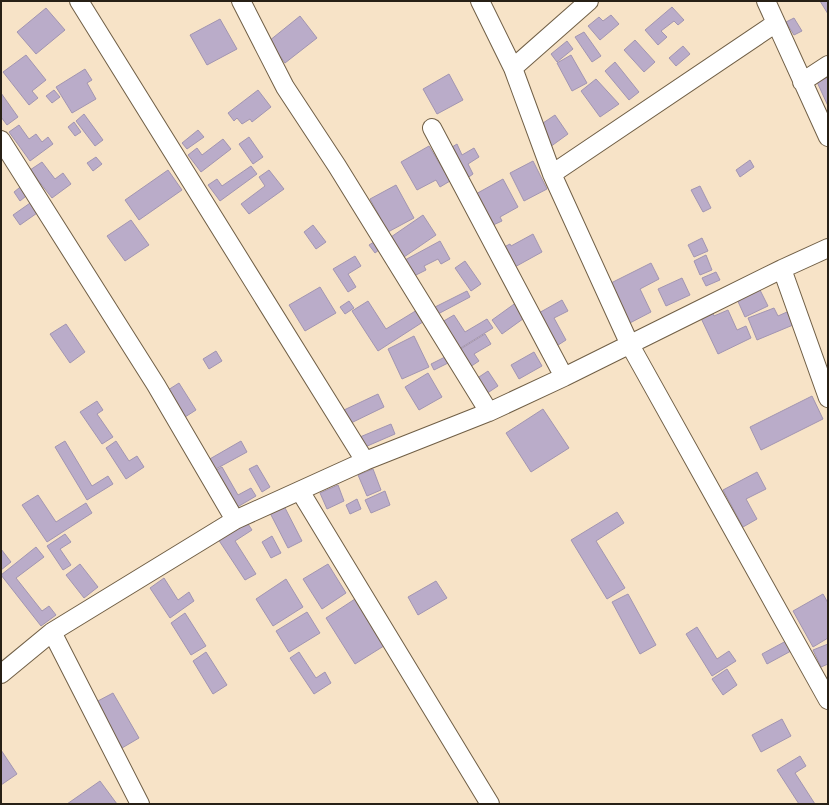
<svg xmlns="http://www.w3.org/2000/svg" width="829" height="805" viewBox="0 0 829 805" font-family="Bitter,serif">
<style>
.building{fill:#baacc9;stroke:#a295b1}
.lines{fill:none;stroke-linecap:round;stroke-linejoin:round}
.street-casing{stroke:#705f46;stroke-width:20}
.street{stroke:#fff;stroke-width:18}
</style>
<rect width="100%" height="100%" fill="#f7e3c7"/>
<!-- building -->
<path class="building" d="M820,1H828V14Z
M672,7L684,20L678,25L674,21L661,31L667,37L658,45L645,30Z
M46,8L65,30L36,54L17,32Z
M611,15L619,24L600,40L588,26L599,17L603,21Z
M300,16L317,38L285,63L269,41Z
M794,18L802,31L794,35L786,22Z
M220,19L237,49L207,65L190,35Z
M584,32L601,56L592,62L575,37Z
M635,40L655,62L644,72L624,50Z
M567,41L573,49L557,62L551,54Z
M683,46L690,54L676,66L669,58Z
M26,55L46,80L32,91L38,98L29,105L3,72Z
M571,55L587,83L572,91L557,63Z
M615,62L639,92L629,100L605,71Z
M85,69L92,80L87,83L96,99L72,113L56,87Z
M449,74L463,100L437,114L423,89Z
M828,77V106L817,82Z
M596,79L619,104L600,117L581,91Z
M54,90L60,97L52,103L46,96Z
M258,90L271,107L252,122L250,119L242,124L237,118L234,121L228,113Z
M1,93L18,117L7,125L1,117Z
M84,114L103,140L95,146L76,121Z
M555,115L568,134L550,147L540,125Z
M74,122L81,132L75,136L68,127Z
M19,125L29,139L36,134L42,142L48,137L53,144L30,161L9,132Z
M198,130L204,137L187,149L182,143Z
M249,137L263,157L253,164L239,144Z
M223,139L231,149L201,172L188,155L197,148L202,155Z
M457,144L462,155L474,148L479,157L468,164L473,174L466,179L449,149Z
M429,146L450,181L440,187L436,180L417,190L401,162Z
M96,157L102,164L93,171L87,163Z
M750,160L754,167L740,177L736,170Z
M533,161L547,189L524,201L510,173Z
M42,162L55,179L63,173L71,184L52,198L30,170Z
M251,166L257,174L220,201L208,185L217,179L222,186Z
M168,170L182,190L139,220L125,200Z
M269,170L284,189L249,214L241,204L265,186L259,177Z
M503,179L518,207L500,217L502,221L491,226L474,195Z
M24,184L31,192L20,201L14,192Z
M396,185L414,218L388,232L370,199Z
M700,186L711,208L703,212L691,190Z
M33,201L40,211L20,225L13,215Z
M423,215L436,235L404,257L391,237Z
M131,220L149,245L125,261L107,236Z
M313,225L326,242L316,249L304,232Z
M533,234L542,252L513,268L502,248L510,244L511,246Z
M702,238L708,251L694,257L688,245Z
M379,239L384,246L375,253L369,245Z
M440,241L450,259L441,264L438,259L424,266L426,270L414,276L405,260Z
M706,255L712,270L700,275L694,261Z
M355,256L361,266L348,274L356,287L348,292L333,269Z
M465,261L481,284L471,291L455,268Z
M651,263L659,279L640,289L651,312L626,325L607,285Z
M716,272L720,280L706,286L702,278Z
M682,278L690,295L666,306L658,289Z
M758,286L768,306L745,317L736,297Z
M320,287L336,313L305,331L289,305Z
M467,291L470,297L438,314L435,307Z
M562,300L568,311L554,318L566,340L555,347L537,314Z
M349,301L354,308L345,314L340,307Z
M368,301L386,329L422,307L429,318L378,351L352,311Z
M517,302L527,316L502,334L492,320Z
M774,308L778,316L787,312L793,325L757,340L748,318Z
M711,309L714,316L728,310L737,330L746,326L751,338L718,354L699,314Z
M454,315L465,332L487,319L493,328L459,349L442,322Z
M66,324L85,352L70,363L50,334Z
M485,334L491,344L474,354L479,361L470,367L459,350Z
M414,336L429,367L402,379L388,349Z
M216,351L222,361L209,369L203,359Z
M534,352L542,366L519,379L511,365Z
M447,356L450,362L434,370L431,364Z
M488,371L498,386L486,394L476,379Z
M428,373L442,397L419,410L405,387Z
M179,383L196,410L185,417L168,390Z
M378,394L384,407L351,423L344,410Z
M812,396L823,419L761,450L750,427Z
M97,401L103,410L97,414L113,437L102,444L80,412Z
M543,409L569,448L531,472L506,433Z
M391,424L395,434L365,447L360,437Z
M65,441L92,486L108,476L113,484L87,500L55,447Z
M116,441L129,461L137,456L144,467L126,479L106,448Z
M241,441L247,452L214,470L208,460Z
M257,465L270,487L262,492L249,469Z
M222,467L238,495L251,488L256,496L234,509L213,472Z
M373,469L381,490L367,496L358,475Z
M757,472L766,489L746,499L757,519L743,527L723,490Z
M338,485L344,501L327,509L320,493Z
M385,491L390,505L371,513L365,500Z
M38,495L56,522L86,503L92,513L47,542L22,505Z
M357,499L361,509L350,514L346,505Z
M283,504L302,541L288,548L269,511Z
M617,512L624,523L596,541L625,588L607,599L571,540Z
M246,521L252,530L235,541L256,574L245,580L218,539Z
M65,534L71,542L60,549L71,565L63,570L47,546Z
M272,536L281,553L271,558L262,542Z
M36,547L44,557L16,578L42,611L49,606L56,615L41,626L1,575Z
M1,549L11,562L1,570Z
M80,564L98,587L84,598L66,575Z
M328,564L346,593L322,609L303,579Z
M164,578L178,600L189,592L194,601L170,618L150,588Z
M286,579L303,607L273,626L256,599Z
M436,581L447,598L418,615L408,597Z
M628,594L656,645L640,654L612,602Z
M823,594L828,603V638L813,647L793,611Z
M358,597L387,644L355,664L326,618Z
M307,612L320,633L289,652L276,631Z
M185,613L206,646L191,655L171,623Z
M697,627L717,659L729,651L736,661L712,676L686,634Z
M786,641L791,651L767,664L762,654Z
M828,644V664L821,667L813,650Z
M206,652L227,685L213,694L193,661Z
M299,652L316,678L325,672L331,683L314,694L290,658Z
M727,669L737,685L723,695L712,679Z
M113,693L139,738L122,748L96,702Z
M782,719L791,736L761,752L752,735Z
M1,750L17,774L1,785Z
M800,756L806,766L795,773L815,804H799L777,770Z
M100,781L117,804H67Z"/>
<g class="lines">
<defs>
<path id="street" d="M79,1L365,461
M241,1L285,87L337,166L489,412
M480,1L513,68L552,174L630,345L828,700
M766,1L828,137
M513,68L589,1
M802,82L828,65
M432,128L564,377
M1,140L156,385L235,520
M552,174L776,23
M782,269L828,398
M300,491L490,804
M52,632L140,804
M1,674L52,632L235,520L365,461L489,412L564,377L695,312L782,269L828,248"/>
</defs>
<!-- street casing -->
<use href="#street" class="street-casing"/>
<!-- street -->
<use href="#street" class="street"/>
</g>
<!-- border -->
<rect width="829" height="805" fill="none" stroke="#272016" stroke-width="4"/>
</svg>
